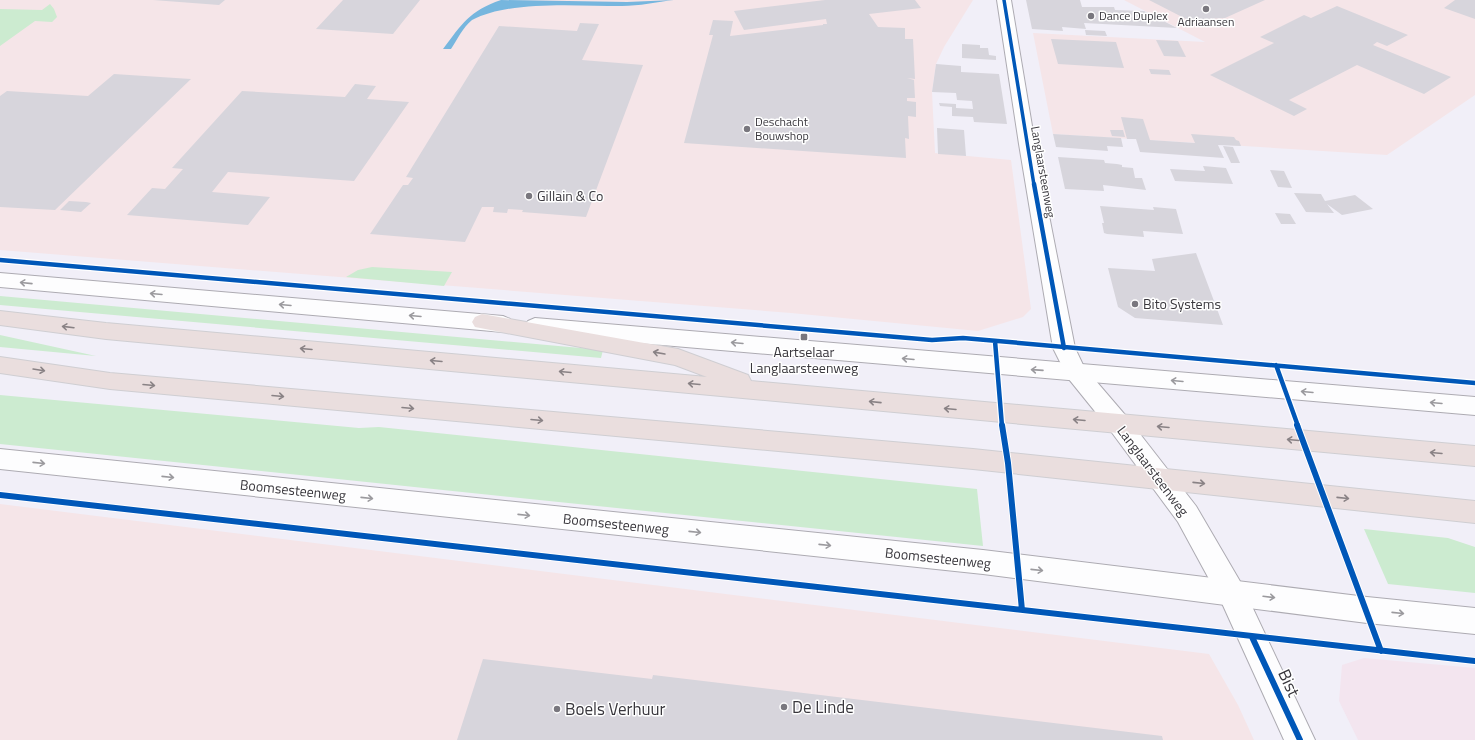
<svg xmlns="http://www.w3.org/2000/svg" width="1475" height="740" viewBox="0 0 1475 740" font-family="'Titillium Web',sans-serif">
<style>
.commercial{fill:#f3e5ef}
.industrial{fill:#f5e5e8}
.green{fill:#ccebd0}
.water{fill:#76b6de}
.building{fill:#d7d5dc}
.lines{fill:none;stroke-linecap:round;stroke-linejoin:round}
.tertiary-casing{stroke:#adabb2;stroke-width:2}
.secondary-casing{stroke:#adabb2;stroke-width:2}
.trunk-casing{stroke:#cfced2;stroke-width:2}
.tertiary{fill:#fdfdfe;fill-rule:evenodd}
.secondary{fill:#fdfdfe;fill-rule:evenodd}
.trunk{fill:#eadede;fill-rule:evenodd}
.cycleway-far2-casing{stroke:#fff;stroke-width:5.5}
.cycleway-far1-casing{stroke:#fff;stroke-width:7}
.cycleway-casing{stroke:#fff;stroke-width:8}
.cycleway-far2{stroke:#0057b8;stroke-width:3.5}
.cycleway-far1{stroke:#0057b8;stroke-width:4.5}
.cycleway{stroke:#0057b8;stroke-width:6}
.oneway{stroke:#9b9a9e}
.oneway2{stroke:#898285}
.poi-dot{fill:#79777e;stroke:#fff;stroke-width:1.5}
.labels{text-anchor:middle;stroke-width:3;stroke-linejoin:round;paint-order:stroke}
.far-poi-label{font-size:12px;fill:#39373d;stroke:#fff;text-anchor:start}
.far-street-label{font-size:12px;fill:#39373d;stroke:#fff}
.poi-label{font-size:14px;fill:#39373d;stroke:#fff;text-anchor:start}
.street-label{font-size:14px;fill:#39373d;stroke:#fff}
.near-street-label{font-size:17px;fill:#39373d;stroke:#fff}
.near-poi-label{font-size:17px;fill:#39373d;stroke:#fff;text-anchor:start}
</style>
<rect width="100%" height="100%" fill="#f1eff8"/>
<!-- commercial -->
<path class="commercial" d="M1364,658L1475,668V740H1358L1339,701L1342,665Z"/>
<!-- industrial -->
<path class="industrial" d="M0,0H973L944,47L936,64L932,92L935,153L1011,160L1031,309L1023,317L978,331L791,313L0,250Z
M1124,0H1475V95L1387,155L1053,134L1033,33L1205,42Z
M0,504L1209,654L1238,705L1254,740H0Z"/>
<!-- green -->
<path class="green" d="M50,4L54,9L57,17L52,22L35,21L0,46V9L42,10Z
M372,267L452,272L444,286L346,277L358,270Z
M0,296L603,350L601,358L0,305Z
M0,335L96,356L0,347Z
M0,395L359,428L379,427L977,489L983,546L0,444Z
M1364,529L1448,538L1475,547V593L1388,584Z"/>
<!-- water -->
<path class="water" d="M501,0L627,2L674,0C657,2 639,6 622,6C575,6 511,0 472,20C463,27 457,40 451,49H443C462,24 469,11 501,0Z"/>
<!-- building -->
<path class="building" d="M153,0H225L219,5Z
M343,0H420L393,34L316,29Z
M825,0H915L921,8L869,14L878,27L905,28V39H913L915,79L907,78L914,80L915,98H907V101L916,102V117L908,116L909,139L905,138L906,158L684,143L713,35H709L713,20L733,21L730,36L823,25V24H827L826,19L744,30L734,11Z
M1026,0H1080L1082,7H1114L1115,10L1144,11L1177,28L1084,23L1086,29L1062,27L1063,31L1032,29Z
M1149,0H1265L1225,18L1188,20Z
M1455,0H1475V19L1444,8Z
M1337,6L1408,35L1387,46L1377,42L1373,45L1451,77L1424,94L1357,65L1289,100L1307,109L1294,116L1210,75L1274,43L1260,37L1304,15L1311,18Z
M580,23L599,24L582,60L643,65L586,217L522,212L523,210L508,209L507,213L493,212L494,207H482L465,242L370,234L403,185H408L413,178L406,177L499,26L577,31Z
M1085,30L1105,31L1107,36L1086,35Z
M1051,39L1116,42L1124,68L1058,64Z
M1156,40L1178,41L1186,57L1164,56Z
M962,44L980,45V48H988L989,55L996,56V60L962,58Z
M936,64L961,66V72L999,74L1007,124L974,122L973,117L952,116V107L940,106L939,103L956,104V108L973,109L972,101L957,100L956,93L932,92Z
M1149,69L1169,70L1171,75L1151,74Z
M114,74L191,79L55,210L0,207V96L7,91L88,96Z
M355,84L376,86L367,99L409,102L354,181L228,172L212,192L270,197L248,225L127,215L152,188L165,189L183,169L172,168L242,91L345,97Z
M1121,117L1143,119L1150,140L1195,143L1191,134L1234,137L1236,140L1239,141L1241,146L1218,145L1224,158L1140,152L1136,139H1127Z
M937,128L964,130L966,156L938,154Z
M1110,130H1123L1125,137L1112,136Z
M1053,134L1121,138L1123,147L1107,146L1108,151L1056,147Z
M1223,146L1233,147L1240,163H1231Z
M1058,157L1104,160L1105,163L1117,164L1122,165V167L1133,168L1135,178H1142L1146,190L1103,185L1104,191L1065,189Z
M1203,166L1226,168L1233,184L1175,181L1170,169L1205,171Z
M1270,170L1284,171L1292,188L1278,187Z
M1294,193L1321,194L1325,201L1355,195L1373,209L1342,215L1327,204L1334,213L1306,212Z
M69,201L86,202L91,203L81,212L60,210Z
M1100,206L1154,210L1153,207L1176,209L1183,234L1143,231L1144,237L1107,234L1104,233L1102,223H1104Z
M1275,213L1290,214L1296,224H1281Z
M1196,253L1223,325L1135,318L1118,307L1108,268L1155,271L1152,259Z
M483,659L652,679L653,675L1162,736L1163,740H457Z"/>
<g class="lines">
<defs>
<path id="tertiary" d="M997,0H1011L1035,144L1075,348L1084,367L1126,416L1196,506L1241,583L1315,740H1284L1221,601L1178,522L1110,430L1068,378L1053,348L1019,144Z"/>
<path id="secondary" d="M0,273L503,316L510,319L513,324L510,329L503,332L0,287Z
M535,318L1475,397V415L535,334L528,331L524,326L528,321Z
M0,449L983,550L1367,597L1475,608V634L1367,623L983,574L0,469Z"/>
<path id="trunk" d="M0,311L106,323L707,377L675,365L475,327L472,322L475,317L482,314L678,349L748,375L751,381L1475,446V466L106,339L0,325Z
M0,357L110,373L973,449L1475,501V523L973,469L110,389L0,373Z"/>
</defs>
<!-- tertiary casing -->
<use href="#tertiary" class="tertiary-casing"/>
<!-- secondary casing -->
<use href="#secondary" class="secondary-casing"/>
<!-- trunk casing -->
<use href="#trunk" class="trunk-casing"/>
<!-- tertiary -->
<use href="#tertiary" class="tertiary"/>
<!-- secondary -->
<use href="#secondary" class="secondary"/>
<!-- trunk -->
<use href="#trunk" class="trunk"/>
<defs>
<path id="cycleway-far2" d="M1004,0L1034,185"/>
<path id="cycleway-far1" d="M1034,184L1064,348
M0,260L932,340L963,338L1475,383
M995,341L1002,426
M1276,365L1298,426"/>
<path id="cycleway" d="M1002,425L1008,463L1022,610
M1297,425L1381,651
M0,495L1475,661
M1252,637L1300,740"/>
</defs>
<!-- cycleway-far2 casing -->
<use href="#cycleway-far2" class="cycleway-far2-casing"/>
<!-- cycleway-far1 casing -->
<use href="#cycleway-far1" class="cycleway-far1-casing"/>
<!-- cycleway casing -->
<use href="#cycleway" class="cycleway-casing"/>
<!-- cycleway-far2 -->
<use href="#cycleway-far2" class="cycleway-far2"/>
<!-- cycleway-far1 -->
<use href="#cycleway-far1" class="cycleway-far1"/>
<!-- cycleway -->
<use href="#cycleway" class="cycleway"/>
</g>
<!-- one-way arrows -->
<defs><path id="oneway-shaft" d="M-6 0H5M1.5-3L5.5 0L1.5 3" fill="none" stroke-width="1.6" stroke-linecap="round" stroke-linejoin="round"/></defs>
<g class="oneway">
<use href="#oneway-shaft" transform="translate(26 283) rotate(-174)"/>
<use href="#oneway-shaft" transform="translate(156 294) rotate(-175)"/>
<use href="#oneway-shaft" transform="translate(285 305) rotate(-175)"/>
<use href="#oneway-shaft" transform="translate(415 316) rotate(-175)"/>
<use href="#oneway-shaft" transform="translate(737 343) rotate(-175)"/>
<use href="#oneway-shaft" transform="translate(908 359) rotate(-175)"/>
<use href="#oneway-shaft" transform="translate(1037 370) rotate(-176)"/>
<use href="#oneway-shaft" transform="translate(1177 381) rotate(-175)"/>
<use href="#oneway-shaft" transform="translate(1307 392) rotate(-175)"/>
<use href="#oneway-shaft" transform="translate(1436 403) rotate(-175)"/>
<use href="#oneway-shaft" transform="translate(39 463) rotate(6)"/>
<use href="#oneway-shaft" transform="translate(168 477) rotate(6)"/>
<use href="#oneway-shaft" transform="translate(367 498) rotate(6)"/>
<use href="#oneway-shaft" transform="translate(524 515) rotate(6)"/>
<use href="#oneway-shaft" transform="translate(695 532) rotate(6)"/>
<use href="#oneway-shaft" transform="translate(825 545) rotate(6)"/>
<use href="#oneway-shaft" transform="translate(1037 570) rotate(6)"/>
<use href="#oneway-shaft" transform="translate(1269 597) rotate(7)"/>
<use href="#oneway-shaft" transform="translate(1398 613) rotate(6)"/>
</g>
<g class="oneway2">
<use href="#oneway-shaft" transform="translate(68 327) rotate(-173)"/>
<use href="#oneway-shaft" transform="translate(306 349) rotate(-175)"/>
<use href="#oneway-shaft" transform="translate(659 353) rotate(-170)"/>
<use href="#oneway-shaft" transform="translate(436 361) rotate(-175)"/>
<use href="#oneway-shaft" transform="translate(39 370) rotate(9)"/>
<use href="#oneway-shaft" transform="translate(565 372) rotate(-175)"/>
<use href="#oneway-shaft" transform="translate(694 384) rotate(-175)"/>
<use href="#oneway-shaft" transform="translate(149 385) rotate(5)"/>
<use href="#oneway-shaft" transform="translate(278 396) rotate(5)"/>
<use href="#oneway-shaft" transform="translate(875 402) rotate(-174)"/>
<use href="#oneway-shaft" transform="translate(408 408) rotate(5)"/>
<use href="#oneway-shaft" transform="translate(950 409) rotate(-175)"/>
<use href="#oneway-shaft" transform="translate(537 420) rotate(5)"/>
<use href="#oneway-shaft" transform="translate(1079 420) rotate(-175)"/>
<use href="#oneway-shaft" transform="translate(1163 427) rotate(-175)"/>
<use href="#oneway-shaft" transform="translate(1293 440) rotate(-175)"/>
<use href="#oneway-shaft" transform="translate(1436 453) rotate(-175)"/>
<use href="#oneway-shaft" transform="translate(1199 483) rotate(6)"/>
<use href="#oneway-shaft" transform="translate(1343 498) rotate(6)"/>
</g>
<!-- markers -->
<g class="poi-dot">
<circle cx="1206" cy="9" r="4"/>
<circle cx="1091" cy="16" r="4"/>
<circle cx="747" cy="129" r="4"/>
<circle cx="529" cy="196" r="4"/>
<circle cx="1135" cy="304" r="4"/>
<rect x="800" y="333" width="8" height="8" rx="2"/>
<circle cx="784" cy="707" r="4"/>
<circle cx="557" cy="709" r="4"/>
</g>
<g class="labels">
<!-- far-poi labels -->
<g class="far-poi-label">
<text x="1099" y="20">Dance Duplex</text>
<text x="1206" y="26" text-anchor="middle">Adriaansen</text>
<text x="755" y="126">Deschacht<tspan x="755" dy="14">Bouwshop</tspan></text>
</g>
<!-- far-street labels -->
<g class="far-street-label">
<text transform="translate(1043 172) rotate(80)" y="4">Langlaarsteenweg</text>
</g>
<!-- poi labels -->
<g class="poi-label">
<text x="537" y="201">Gillain &amp; Co</text>
<text x="1143" y="309">Bito Systems</text>
<text x="804" y="357" text-anchor="middle">Aartselaar<tspan x="804" dy="16">Langlaarsteenweg</tspan></text>
</g>
<!-- street labels -->
<g class="street-label">
<text transform="translate(1153 471) rotate(53)" y="5">Langlaarsteenweg</text>
<text transform="translate(293 490) rotate(6)" y="5">Boomsesteenweg</text>
<text transform="translate(616 524) rotate(6)" y="5">Boomsesteenweg</text>
<text transform="translate(938 558) rotate(6)" y="5">Boomsesteenweg</text>
</g>
<!-- near-street labels -->
<g class="near-street-label">
<text transform="translate(1289 683) rotate(65)" y="6">Bist</text>
</g>
<!-- near-poi labels -->
<g class="near-poi-label">
<text x="792" y="713">De Linde</text>
<text x="565" y="715">Boels Verhuur</text>
</g>
</g>
</svg>
